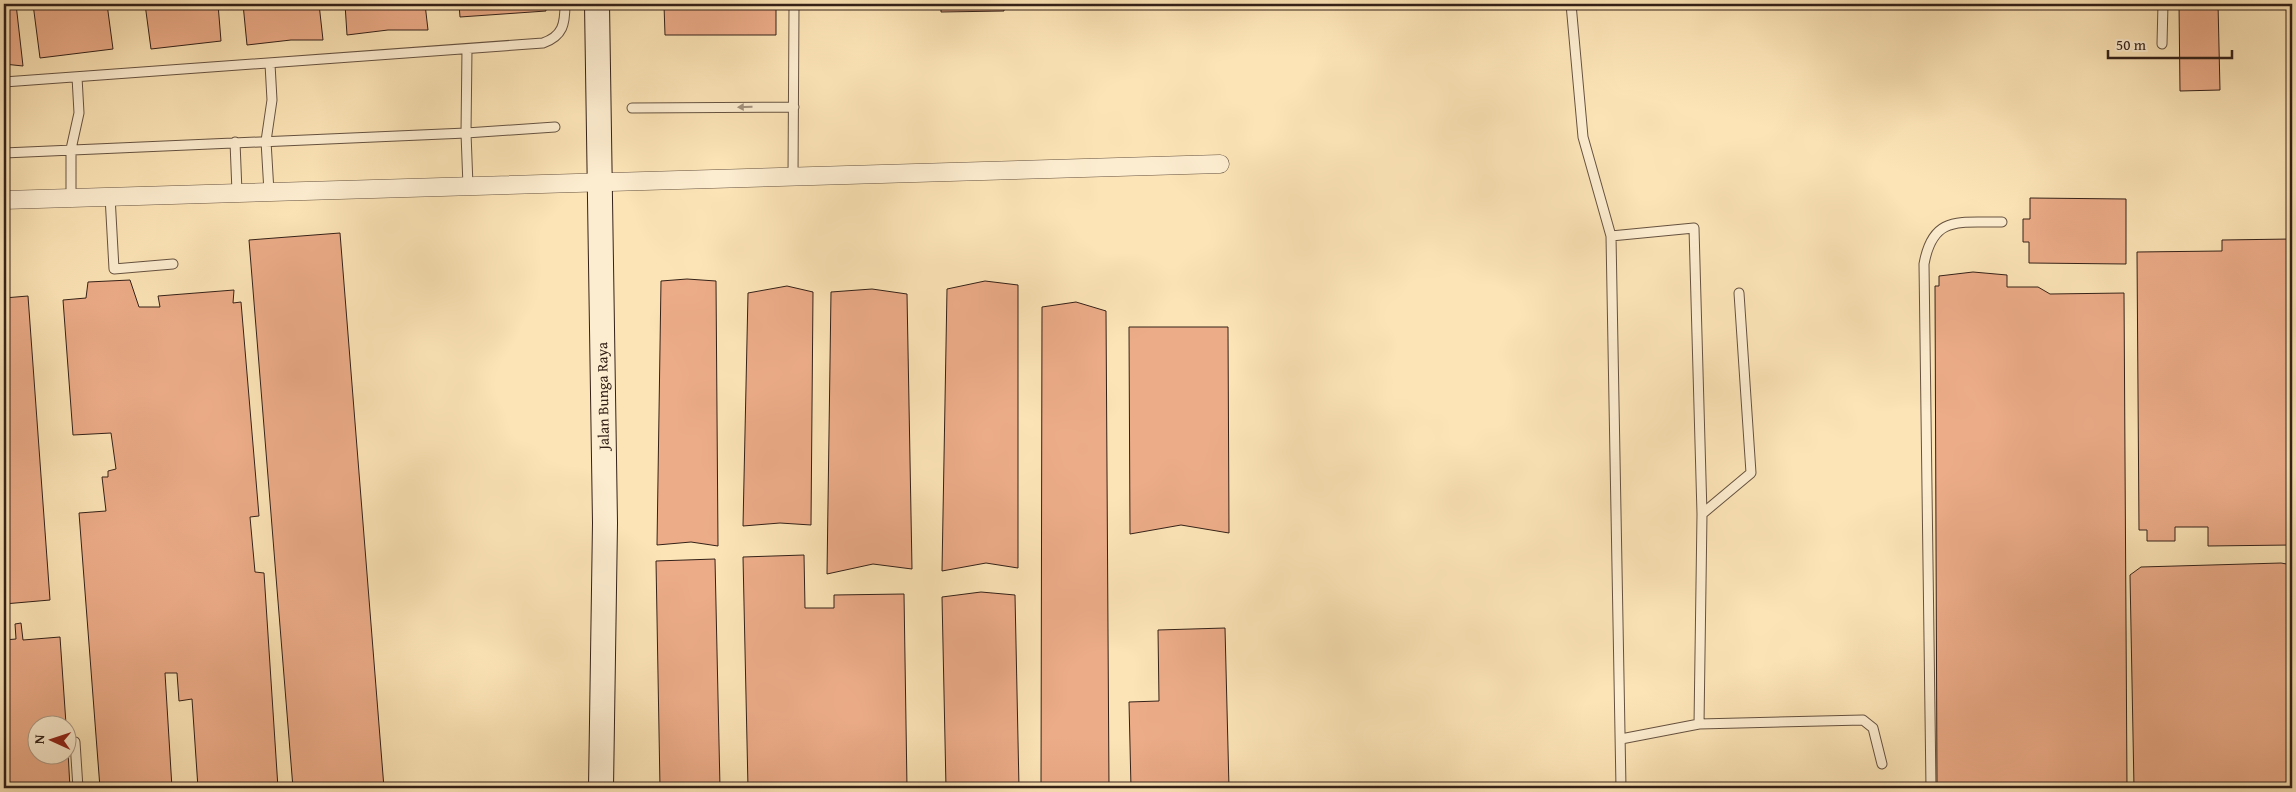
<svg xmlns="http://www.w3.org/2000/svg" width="2296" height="792" viewBox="0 0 2296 792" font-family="'Gentium Book Plus',serif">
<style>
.building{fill:#ecac88;stroke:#342118}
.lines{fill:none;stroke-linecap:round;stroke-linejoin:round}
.lane-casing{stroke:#665240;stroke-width:11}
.street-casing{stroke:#665240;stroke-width:19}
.secondary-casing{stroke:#342118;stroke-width:26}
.lane{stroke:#fdedd0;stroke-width:9}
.street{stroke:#fdedd0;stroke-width:18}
.secondary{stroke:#fdedd0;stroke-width:24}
.oneway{fill:#a3917d}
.labels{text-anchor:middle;stroke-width:5;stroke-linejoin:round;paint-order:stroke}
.street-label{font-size:15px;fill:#342118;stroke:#fdedd0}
</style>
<rect width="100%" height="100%" fill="#fce4b6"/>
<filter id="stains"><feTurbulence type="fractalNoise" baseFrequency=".004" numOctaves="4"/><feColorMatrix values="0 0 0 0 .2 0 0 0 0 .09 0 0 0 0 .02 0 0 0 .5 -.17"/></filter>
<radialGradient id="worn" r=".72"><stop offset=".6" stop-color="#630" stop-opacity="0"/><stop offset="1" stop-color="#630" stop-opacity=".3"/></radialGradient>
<!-- building -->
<path class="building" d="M4,4H16L23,66L4,64Z
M33,4H107L113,49L40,58Z
M145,4H218L221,41L151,49Z
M243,4H319L323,40H291L247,45Z
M345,4H425L428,30H388L347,35Z
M459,4H545L546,11L460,17Z
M647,4H776V35H665L664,5Z
M941,4H1004V11L941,12Z
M2179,4H2218L2220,90L2180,91Z
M2030,198L2126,199V264L2029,263V242H2023V219H2030Z
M340,233L384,788H293L249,240Z
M2292,239V545L2208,546V527H2175V541H2147V530H2139L2137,252L2222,251V240Z
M1973,272L2007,275V287H2038L2050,294L2124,293L2127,788H1937L1935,286H1939V276Z
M687,279L716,281L718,546L691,542L657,545L661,281Z
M130,280L139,307H160L158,296L234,290L233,303L241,302L259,516L250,517L255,572L264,573L278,788H198L192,699L179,701L177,673H165L172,788H100L79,513L106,511L102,477H108V471L116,469L111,433L73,435L63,300L86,298L88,282Z
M985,281L1018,285V568L986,563L942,571L947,289Z
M787,286L813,292L811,525L780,523L743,526L748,293Z
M872,289L907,294L912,569L873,564L827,574L831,292Z
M28,296L50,600L4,604V298Z
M1076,302L1106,311L1109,788H1041L1042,307Z
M1129,327H1228L1229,533L1181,525L1130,534Z
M804,555L805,608H834V595L904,594L907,788H748L743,557Z
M715,559L720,788H660L656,561Z
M2281,563L2292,565V788H2134L2130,575L2141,567Z
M981,592L1015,595L1019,788H946L942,597Z
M21,623L23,640L60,637L66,724H38V754H68V752L70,788H4V640L16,639L15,624Z
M1225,628L1229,788H1131L1129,702L1159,701L1158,630Z"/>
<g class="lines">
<defs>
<path id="lane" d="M1571,4L1583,137L1611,236L1621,788
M2162,44L2163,4
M467,49L466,133L555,127
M4,82L543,43C563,36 565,24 565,4
M632,108L794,107
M235,142L237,192
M4,153L466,133L468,186
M793,177L794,7
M269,192L266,141L272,100L270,64
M110,196L114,269L173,264
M71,197V149L79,113L77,77
M1611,236L1694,228L1702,514
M1699,724L1863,720L1873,728L1882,764
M1621,739L1699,724L1702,514L1751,473L1739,293
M75,742L78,788
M1931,788L1924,264C1933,214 1960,223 2002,222"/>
<path id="street" d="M4,200L1220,164"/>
<path id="secondary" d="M597,4L605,523L601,788"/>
</defs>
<!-- lane casing -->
<use href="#lane" class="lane-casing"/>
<!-- street casing -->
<use href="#street" class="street-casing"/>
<!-- secondary casing -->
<use href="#secondary" class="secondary-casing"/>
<!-- lane -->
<use href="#lane" class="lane"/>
<!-- street -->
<use href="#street" class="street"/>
<!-- secondary -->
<use href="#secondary" class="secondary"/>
</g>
<!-- one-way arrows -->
<defs><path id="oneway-solid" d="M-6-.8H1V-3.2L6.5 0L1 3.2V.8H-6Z" transform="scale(1.25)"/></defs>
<use class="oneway" href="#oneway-solid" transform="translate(745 107) rotate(179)"/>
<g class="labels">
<!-- street labels -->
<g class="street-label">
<text transform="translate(603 396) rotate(-91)" y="5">Jalan Bunga Raya</text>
</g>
</g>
<!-- margin -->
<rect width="2296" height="792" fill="none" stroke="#fce4b6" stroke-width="20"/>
<rect x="5" y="5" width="2286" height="782" fill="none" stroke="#342118" stroke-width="2.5"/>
<rect x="10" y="10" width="2276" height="772" fill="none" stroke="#342118"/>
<!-- north arrow -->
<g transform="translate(52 740) rotate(273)"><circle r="24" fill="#fdedd0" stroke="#ad9b86"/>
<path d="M0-4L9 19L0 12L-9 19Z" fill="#8f2418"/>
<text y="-8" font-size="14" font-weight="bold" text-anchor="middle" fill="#342118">N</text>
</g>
<!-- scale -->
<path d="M2108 50v8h124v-8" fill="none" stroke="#342118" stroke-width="2.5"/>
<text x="2116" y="50" font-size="15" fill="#342118" stroke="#fdedd0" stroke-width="4" paint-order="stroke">50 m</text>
<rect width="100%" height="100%" filter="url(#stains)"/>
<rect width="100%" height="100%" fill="url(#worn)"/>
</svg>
